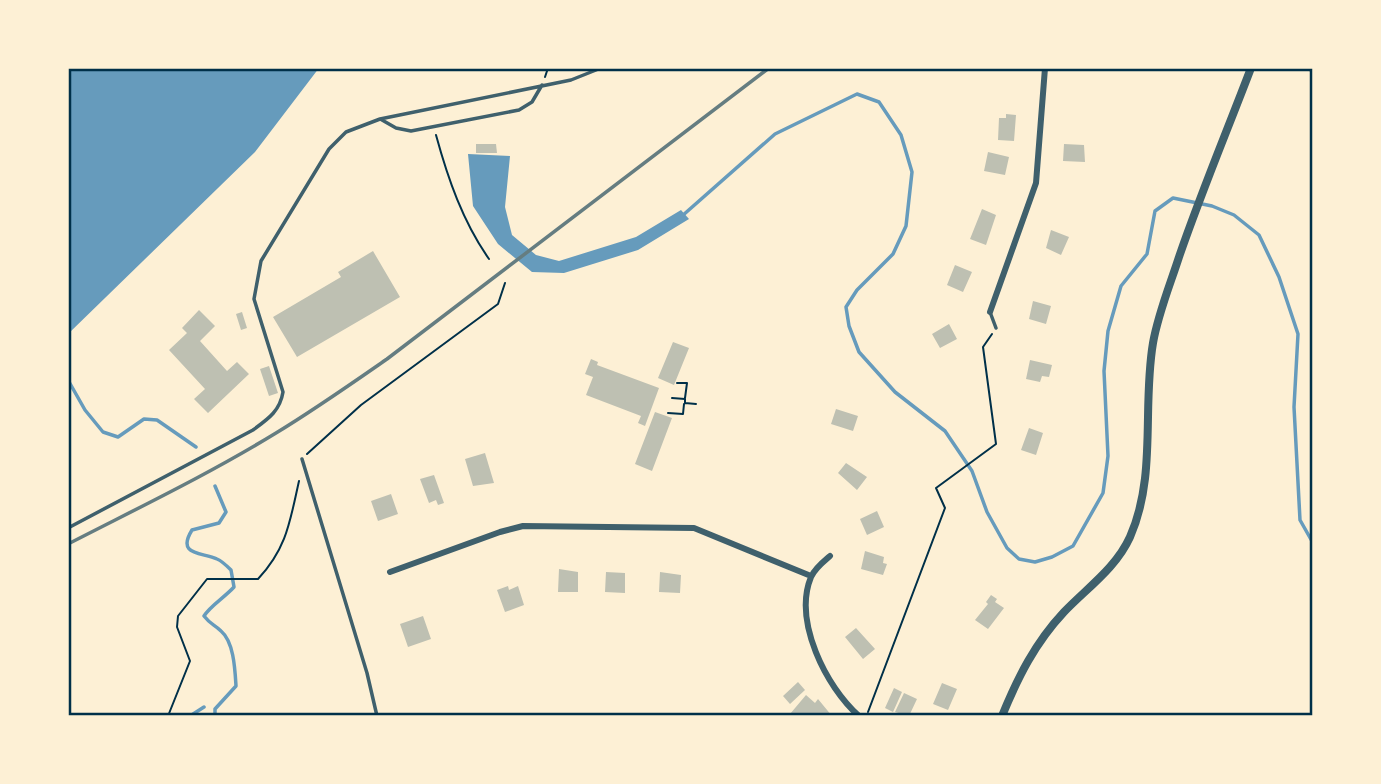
<svg xmlns="http://www.w3.org/2000/svg" width="1381" height="784" viewBox="0 0 1381 784" font-family="Arial,sans-serif">
<style>
.water{fill:#669bbc}
.lines{fill:none;stroke-linecap:round;stroke-linejoin:round}
.stream{stroke:#669bbc;stroke-width:3.5}
.building{fill:#bec0b2}
.path{stroke:#003049;stroke-width:2}
.service{stroke:#3f606c;stroke-width:3.5}
.minor{stroke:#3f606c;stroke-width:6}
.tertiary{stroke:#3f606c;stroke-width:8}
.rail{stroke:#657d81;stroke-width:3.5}
.neatline{fill:none;stroke:#003049;stroke-width:2.5}
</style>
<rect width="100%" height="100%" fill="#fdf0d5"/>
<!-- water -->
<path class="water" d="M68,68H319L255,152L68,334Z
M468,154L510,156L505,207L512,235L536,255L559,261L636,237L681,210L689,219L638,250L564,273L532,272L498,244L473,206Z"/>
<g class="lines">
<!-- stream -->
<path class="stream" d="M682,216L775,134L857,94L879,102L901,135L912,172L906,226L893,254L857,290L846,307L849,326L859,352L895,392L945,431L972,471L987,512L1007,548L1019,559L1035,562L1052,557L1073,546L1103,493L1108,456L1104,371L1108,331L1121,286L1147,254L1155,211L1173,198L1212,206L1234,215L1259,235L1279,277L1298,334L1294,407L1300,520L1313,543
M68,380L85,410L103,432L118,437L144,419L157,420L196,447
M190,716L204,707
M215,716V709L236,686C235,670 234,642 221,631C214,624 211,625 204,616C210,606 225,597 234,587L231,570C227,566 222,561 217,559C202,552 176,556 192,530L219,523L226,512L215,486"/>
</g>
<!-- building -->
<path class="building" d="M1006,114L1016,115L1014,141L998,140L999,118H1006Z
M476,144H496L497,153H476Z
M1064,144L1084,145L1085,162L1063,161Z
M988,152L1009,157L1005,175L984,171Z
M982,209L996,215L986,245L970,239Z
M1051,230L1069,237L1061,255L1046,248Z
M373,251L400,297L297,357L273,317L341,277L338,272Z
M955,265L972,272L963,292L947,285Z
M1033,301L1051,306L1046,324L1029,319Z
M199,310L215,326L200,341L227,371L237,362L249,374L208,413L194,399L205,389L169,350L187,333L182,328Z
M242,312L247,328L241,330L236,314Z
M949,324L957,339L940,348L932,334Z
M673,342L689,348L674,385L658,378Z
M591,359L598,362L597,365L659,388L645,426L638,423L641,416L586,395L593,377L585,374Z
M1030,360L1052,365L1049,377L1042,376L1040,382L1026,379Z
M269,366L278,393L269,396L260,369Z
M836,409L858,416L853,431L831,424Z
M655,412L672,418L652,471L635,464Z
M1029,428L1043,433L1036,455L1021,450Z
M485,453L494,483L473,486L465,459Z
M846,463L867,477L857,490L838,473Z
M434,475L444,503L438,505L436,500L429,503L420,479Z
M391,494L398,514L378,521L371,501Z
M877,511L884,527L867,535L860,519Z
M865,551L884,557L883,563L887,564L883,575L861,569Z
M559,569L578,572V592H558Z
M606,572L625,573V593L605,592Z
M660,572L681,575L680,593L659,592Z
M508,586L509,590L518,586L524,605L505,612L497,590Z
M991,595L997,599L995,602L1004,608L988,629L975,620L988,604L986,602Z
M423,616L431,639L408,647L400,624Z
M856,628L875,649L863,659L845,637Z
M798,682L805,690L790,704L783,696Z
M942,683L957,689L948,710L933,704Z
M894,688L902,692L893,712L885,708Z
M904,693L917,699L909,716L895,712Z
M806,695L815,703L818,699L832,716H792L790,714Z"/>
<g class="lines">
<!-- path -->
<path class="path" d="M545,77L548,68
M436,135C448,179 463,222 489,259
M677,383H687L685,398
M672,398L685,399V403L696,404
M668,413L683,414L684,404
M307,454L361,405L498,304L505,283
M868,712L945,508L936,488L996,444L983,347L992,334
M168,716L190,661L177,627L178,616L207,579H258C287,548 290,521 299,481"/>
<!-- service -->
<path class="service" d="M382,120L396,128L411,131L519,110L532,102L542,85
M990,312L996,328
M302,459L367,673L377,716
M68,528L253,430C268,419 280,411 283,392L254,299L261,261L329,149L346,132L380,119L571,80L601,68"/>
<!-- minor -->
<path class="minor" d="M990,312L1036,183L1045,68
M830,556C823,562 815,568 811,577C793,621 826,687 859,716
M390,572L500,532L523,526L694,528L811,576"/>
<!-- tertiary -->
<path class="tertiary" d="M1312,68L1313,69
M1002,716C1018,677 1035,643 1064,612C1087,588 1116,568 1130,537C1157,476 1142,407 1153,343C1158,314 1170,285 1179,257C1201,193 1227,131 1251,68"/>
<!-- rail -->
<path class="rail" d="M68,544C138,508 209,474 276,433C314,410 351,384 387,359L769,68"/>
</g>
<!-- border -->
<rect width="1381" height="784" fill="none" stroke="#fdf0d5" stroke-width="140"/>
<rect x="70" y="70" width="1241" height="644" class="neatline"/>
</svg>
